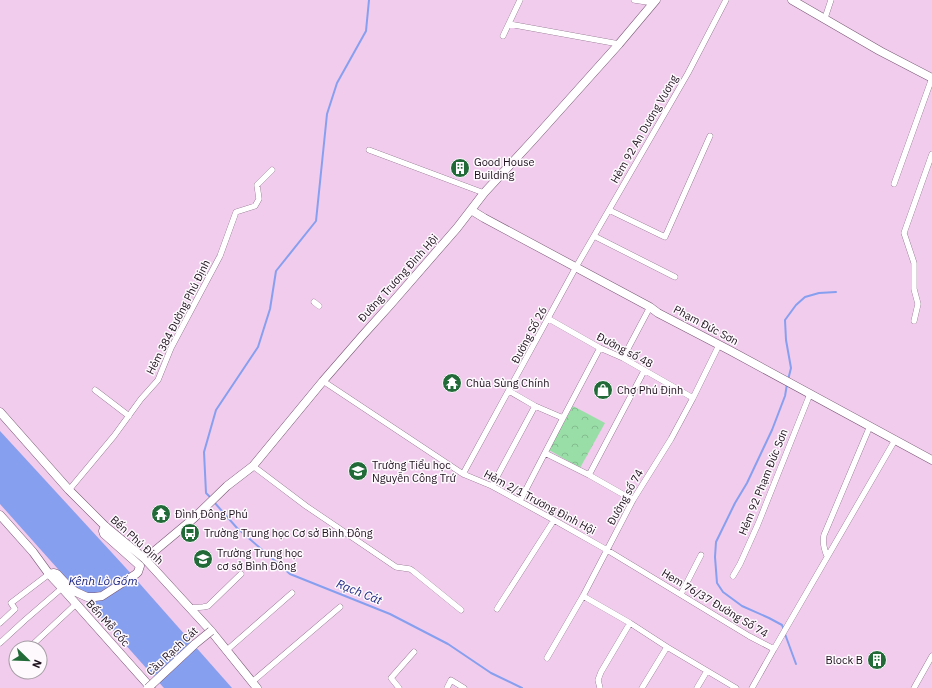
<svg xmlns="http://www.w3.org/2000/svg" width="932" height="688" viewBox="0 0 932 688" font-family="'IBM Plex Sans',sans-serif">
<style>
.forest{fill:url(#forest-crowns)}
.water{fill:#879fef}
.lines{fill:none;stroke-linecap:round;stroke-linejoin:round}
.stream{stroke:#879fef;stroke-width:2}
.street-casing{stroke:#785774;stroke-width:6}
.secondary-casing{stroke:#785774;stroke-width:9}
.street{stroke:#fff;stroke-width:5.5}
.secondary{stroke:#fff;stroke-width:8}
.secondary-bridge-casing{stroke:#785774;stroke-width:9;stroke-linecap:butt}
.secondary-bridge{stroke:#fff;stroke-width:8}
.labels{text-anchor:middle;stroke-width:3;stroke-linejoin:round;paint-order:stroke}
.street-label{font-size:11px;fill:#1e121d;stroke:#fdf9fd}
.poi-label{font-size:11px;fill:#1e121d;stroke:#fdf9fd;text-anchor:start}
.water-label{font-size:12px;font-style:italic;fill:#1d2983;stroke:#fdf9fd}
</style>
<defs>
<pattern id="forest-crowns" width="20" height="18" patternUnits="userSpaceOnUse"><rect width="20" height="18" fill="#99dea7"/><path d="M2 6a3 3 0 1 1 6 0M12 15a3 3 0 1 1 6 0" fill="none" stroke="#83bd8f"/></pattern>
</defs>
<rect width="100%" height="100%" fill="#f1cced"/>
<!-- forest -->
<path class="forest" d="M573,406L605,423L580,468L549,450Z"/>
<!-- water -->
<path class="water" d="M0,431L125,567L232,688H164L0,504Z"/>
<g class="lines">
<!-- stream -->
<path class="stream" d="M788,380L791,368L786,340L785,320L796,305L805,297L819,293L836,292
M211,498L206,493L204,452L216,410L258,347L270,309L276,271L316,221L327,114L337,83L366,31L369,0
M214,502L237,528L290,574L390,614L448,644L491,673L522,688
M784,630L782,625L769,618L742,606L723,592L717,583L715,557L716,542L735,503L747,483L772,430L785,396L787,384
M785,634L796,664"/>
<defs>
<path id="street" d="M634,0L654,3
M825,18L831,0
M509,24L619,44
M503,36L520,0
M369,150L484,193
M894,184L932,78
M609,210L665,237L710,136
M594,236L675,277
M314,302L319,306
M549,319L600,348L623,358L693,398
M914,321L918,304L914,289V263L904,233L932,154
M623,358L650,307
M323,381L463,474L492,486L554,520L607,550L749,636L774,649L752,688
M95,390L129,416
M509,391L535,406L563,418
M545,453L589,475L633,500
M253,466L306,506L368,548L396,567L410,569L413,571L461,610
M463,474L576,267L688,73L726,0
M589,475L644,371
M492,486L535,406
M69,490L114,436L141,399L158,380L171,348L220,256L236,212L255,206L259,199L257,185L272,170
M520,501L563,418L600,348
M827,556C824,549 822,543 824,535L870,426
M733,576L740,564L758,524L810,394
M681,594L701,555
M583,596L630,623L667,647L736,688
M190,608L203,607L208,606L241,574
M497,609L554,520
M0,623L15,609L11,603L49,574
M0,643L25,620L62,588
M29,648L76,604
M774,649L895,440
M227,650L292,593
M547,658L583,596L607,550L633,500L671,439L693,398L719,345
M252,682L340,607
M399,688L391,678L414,652
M447,688L451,680L464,688
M600,688L598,680L601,672L630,623
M642,688L667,647
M697,688L707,671
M914,688L932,656"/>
<path id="secondary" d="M792,0L880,51L932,78
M471,210L484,218L650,307L658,313L731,351L932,460
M0,412L69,490L105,526L145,559L211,631L257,688
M0,515L33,552L49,574L62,588L151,688
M145,559L194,518L227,486L253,466L323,381L363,335L390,305L457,228L484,193L533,140L619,44L656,0
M49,574L54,573L57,574L69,587L76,592L87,597H95L102,596L136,574L138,572L140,566L104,534L103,531L105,526"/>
</defs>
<!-- street casing -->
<use href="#street" class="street-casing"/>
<!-- secondary casing -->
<use href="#secondary" class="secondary-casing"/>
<!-- street -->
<use href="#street" class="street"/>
<!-- secondary -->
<use href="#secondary" class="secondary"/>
<defs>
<path id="secondary-bridge" d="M148,688L195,644L211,631"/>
</defs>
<!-- secondary-bridge casing -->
<use href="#secondary-bridge" class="secondary-bridge-casing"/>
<!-- secondary-bridge -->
<use href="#secondary-bridge" class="secondary-bridge"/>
</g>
<!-- icons -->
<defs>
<symbol id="building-disc" viewBox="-11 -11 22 22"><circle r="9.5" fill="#226b39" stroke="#fdf9fd"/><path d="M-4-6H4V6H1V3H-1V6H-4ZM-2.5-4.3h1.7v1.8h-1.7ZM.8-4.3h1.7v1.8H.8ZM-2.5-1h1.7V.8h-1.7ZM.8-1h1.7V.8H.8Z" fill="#fff"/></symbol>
<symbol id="temple-disc" viewBox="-11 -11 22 22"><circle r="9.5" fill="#226b39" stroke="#fdf9fd"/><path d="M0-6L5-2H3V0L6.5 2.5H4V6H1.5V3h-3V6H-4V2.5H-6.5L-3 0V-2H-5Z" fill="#fff"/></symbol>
<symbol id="shop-disc" viewBox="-11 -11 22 22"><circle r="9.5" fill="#226b39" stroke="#fdf9fd"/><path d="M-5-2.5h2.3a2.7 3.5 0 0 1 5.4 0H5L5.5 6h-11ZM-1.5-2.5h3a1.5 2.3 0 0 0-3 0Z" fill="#fff"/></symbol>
<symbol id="school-disc" viewBox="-11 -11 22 22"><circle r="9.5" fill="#226b39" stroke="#fdf9fd"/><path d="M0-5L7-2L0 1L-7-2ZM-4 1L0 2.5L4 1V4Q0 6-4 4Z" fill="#fff"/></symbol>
<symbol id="bus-disc" viewBox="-11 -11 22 22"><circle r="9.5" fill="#226b39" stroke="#fdf9fd"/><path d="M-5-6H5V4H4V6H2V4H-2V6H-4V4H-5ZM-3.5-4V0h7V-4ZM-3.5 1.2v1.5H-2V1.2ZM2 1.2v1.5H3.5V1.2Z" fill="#fff"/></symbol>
</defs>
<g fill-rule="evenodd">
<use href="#building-disc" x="449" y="157" width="22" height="22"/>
<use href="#temple-disc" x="441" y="372" width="22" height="22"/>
<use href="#shop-disc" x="592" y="379" width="22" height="22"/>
<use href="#school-disc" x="347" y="460" width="22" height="22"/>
<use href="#temple-disc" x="150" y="503" width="22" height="22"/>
<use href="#bus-disc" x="179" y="522" width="22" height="22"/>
<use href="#school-disc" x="192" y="548" width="22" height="22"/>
<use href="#building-disc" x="866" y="649" width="22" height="22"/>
</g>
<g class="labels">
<!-- street labels -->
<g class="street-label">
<text transform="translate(644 129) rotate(-60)" y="4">Hẻm 92 An Dương Vương</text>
<text transform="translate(398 278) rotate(-48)" y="4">Đường Trương Đình Hội</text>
<text transform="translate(178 317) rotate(-63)" y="4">Hẻm 384 Đường Phú Định</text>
<text transform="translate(706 325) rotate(28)" y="4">Phạm Đức Sơn</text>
<text transform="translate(529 335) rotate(-62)" y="4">Đường Số 26</text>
<text transform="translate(625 350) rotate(28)" y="4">Đường số 48</text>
<text transform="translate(763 482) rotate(-68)" y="4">Hẻm 92 Phạm Đức Sơn</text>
<text transform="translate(625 497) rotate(-61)" y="4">Đường số 74</text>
<text transform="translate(540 502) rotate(28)" y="4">Hẻm 2/1 Trương Đình Hội</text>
<text transform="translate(137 540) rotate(42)" y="4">Bến Phú Định</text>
<text transform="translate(715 603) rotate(31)" y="4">Hem 76/37 Đường Số 74</text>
<text transform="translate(108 623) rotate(48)" y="4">Bến Mễ Cốc</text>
<text transform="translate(172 651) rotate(-43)" y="4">Cầu Rạch Cát</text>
</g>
<!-- poi labels -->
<g class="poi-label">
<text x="474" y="166">Good House<tspan x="474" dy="13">Building</tspan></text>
<text x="466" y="387">Chùa Sùng Chính</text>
<text x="617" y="394">Chợ Phú Định</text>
<text x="372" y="469">Trường Tiểu học<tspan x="372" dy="13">Nguyễn Công Trứ</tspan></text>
<text x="175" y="518">Đình Đông Phú</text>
<text x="204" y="537">Trường Trung học Cơ sở Bình Đông</text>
<text x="217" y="557">Trường Trung học<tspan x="217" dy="13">cơ sở Bình Đông</tspan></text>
<text x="863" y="664" text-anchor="end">Block B</text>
</g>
<!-- water labels -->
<g class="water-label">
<text x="103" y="585">Kênh Lò Gốm</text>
<text transform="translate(359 592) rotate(22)" y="4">Rạch Cát</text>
</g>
</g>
<!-- north arrow -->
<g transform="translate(28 660) rotate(113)"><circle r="19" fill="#fdf9fd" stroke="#a49da3"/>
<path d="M0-3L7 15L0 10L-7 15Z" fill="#226b39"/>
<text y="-6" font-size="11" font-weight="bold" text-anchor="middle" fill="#1e121d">N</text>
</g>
</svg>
